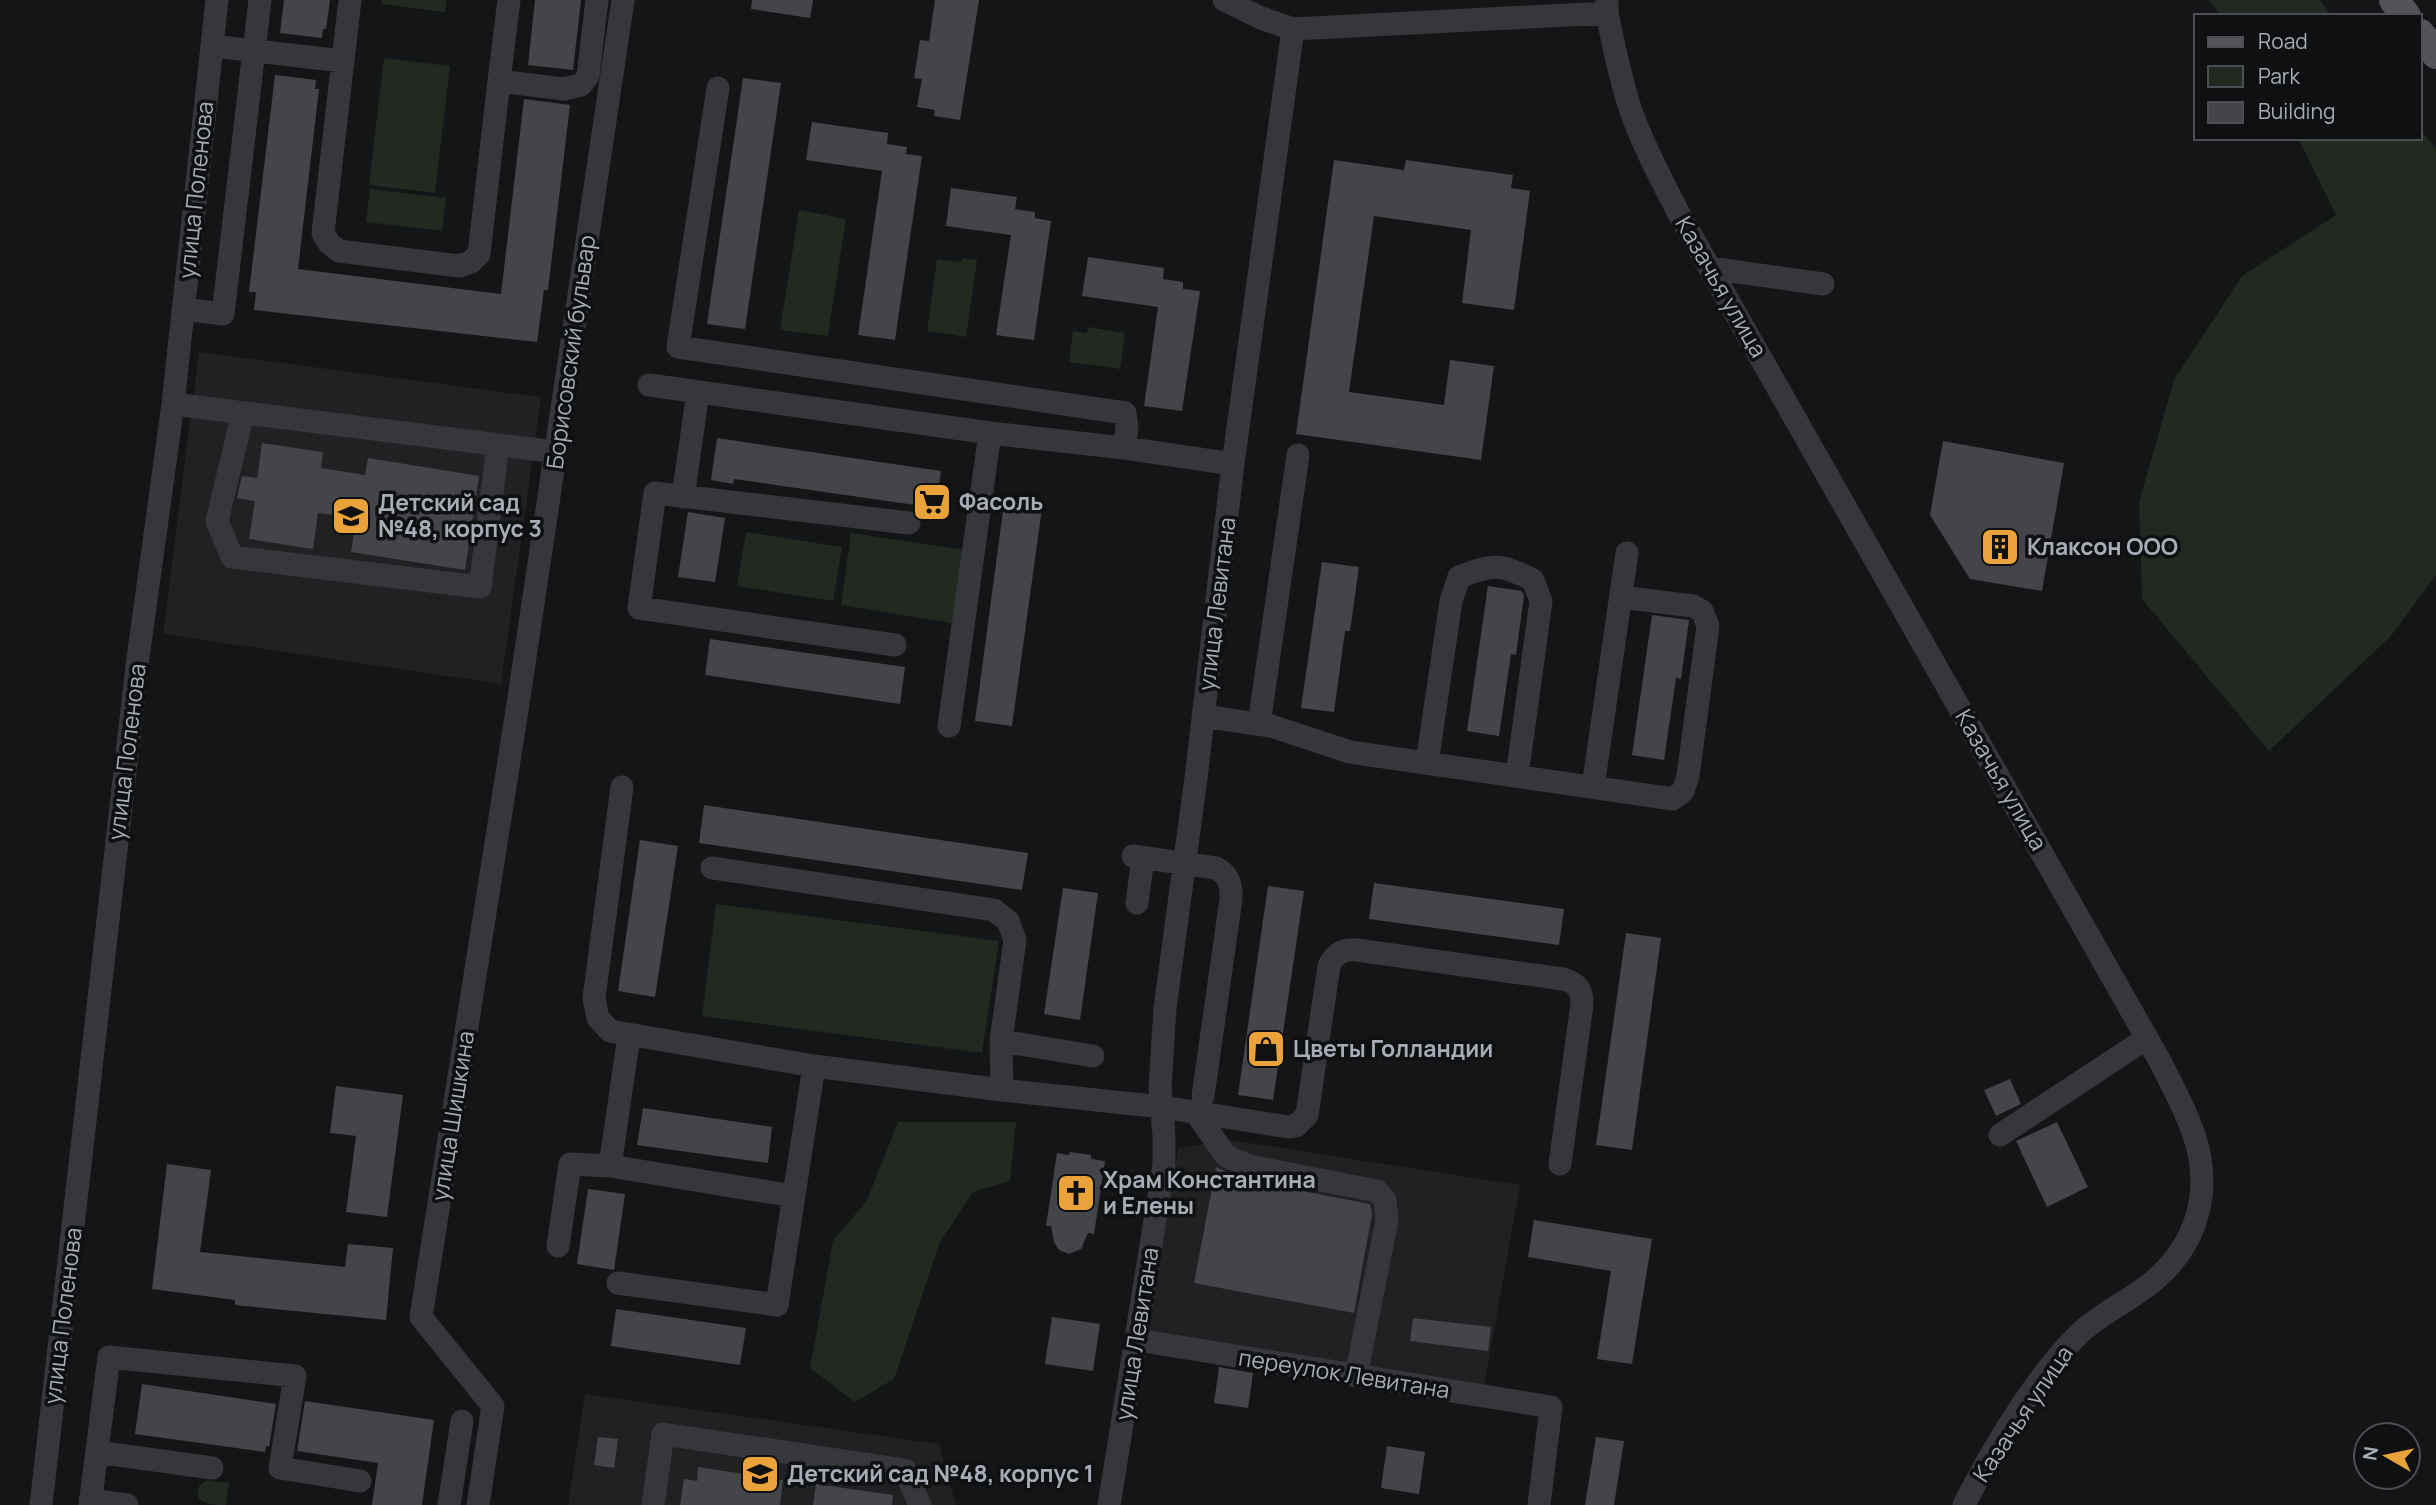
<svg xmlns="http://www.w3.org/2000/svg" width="2436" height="1505" viewBox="0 0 2436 1505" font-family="Manrope,sans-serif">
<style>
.built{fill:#202123}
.green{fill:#212921}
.building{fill:#434549}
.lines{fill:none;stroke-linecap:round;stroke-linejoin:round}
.minor{stroke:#36373b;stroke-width:23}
.major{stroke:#52545a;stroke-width:30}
.labels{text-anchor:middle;stroke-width:7;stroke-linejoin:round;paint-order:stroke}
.street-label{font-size:23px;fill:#a7acb6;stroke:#0f1011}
.poi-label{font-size:23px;font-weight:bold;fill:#a7acb6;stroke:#0f1011;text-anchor:start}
</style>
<rect width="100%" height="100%" fill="#141516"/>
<!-- built -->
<path class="built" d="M199,352L541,397L501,684L163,634Z
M1230,1140L1520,1185L1484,1387L1149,1334L1178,1148Z
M585,1394L939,1444L956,1505H568Z"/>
<!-- green -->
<path class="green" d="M382,0H447L445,12L382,4Z
M2208,0H2320L2332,16H2222Z
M384,58L450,66L435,193L369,185Z
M2420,129L2436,149V575L2391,636L2269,751L2142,599L2139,502L2174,380L2242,276L2336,215L2298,138H2420Z
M370,189L446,198L442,231L366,222Z
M799,210L846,219L828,336L780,330Z
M962,258L977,260L966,337L927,331L937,259L961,262Z
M1088,327L1125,333L1120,369L1069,362L1073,331L1087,333Z
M746,532L842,547L833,601L737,586Z
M851,533L965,550L952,623L841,605Z
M716,904L999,941L982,1053L702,1016Z
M898,1122H1016L1010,1181L973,1192L939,1244L894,1379L855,1402L810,1368L833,1241L867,1200Z
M208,1480L229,1483L226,1505C211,1505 193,1505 199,1486Z"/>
<!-- building -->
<path class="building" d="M284,0H330L326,29H323L322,38L280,33Z
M535,0H581L573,70L528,65Z
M752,0H813L810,18L751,9Z
M935,0H979L960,120L934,116L935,110L917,107L922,79L914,78L920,40L929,41Z
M275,75L316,80L315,89H319L298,269L501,294L524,99L570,105L548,290H544L537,342L254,310L256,292H249Z
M743,78L781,83L745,329L707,324Z
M812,122L888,133L887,144L907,147L906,154L922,156L895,340L858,335L882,171L806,160Z
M1334,160L1404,170L1406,160L1513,175L1511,188L1530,191L1514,310L1462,303L1471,230L1374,216L1349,392L1444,405L1450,360L1494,366L1481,460L1296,434Z
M951,188L1017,197L1015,209L1035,212V218L1051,221L1034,340L996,335L1011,235L946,226Z
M1088,257L1164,268L1163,279L1183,282V289L1200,291L1182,411L1144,406L1158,307L1082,296Z
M717,438L941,471L936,508L734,479L733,484L711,480Z
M1943,441L2064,463L2042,591L1970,579L1930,515Z
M262,443L323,452L321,468L365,475L368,458L479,476L465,570L351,552L356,518L318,513L313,549L249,539L255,501L237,498L242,476L257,478Z
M1004,503L1042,508L1012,726L975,721Z
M688,512L725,518L715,582L678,577Z
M1322,562L1359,567L1350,631H1345L1334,712L1301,708Z
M1488,586L1522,591L1524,596L1516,655L1511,654L1499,736L1467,731Z
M1652,615L1689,620L1681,679L1676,678L1664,760L1632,755Z
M710,639L905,667L900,704L705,675Z
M704,805L1028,853L1022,890L699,843Z
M640,840L678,846L655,997L618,991Z
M1374,883L1564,909L1559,945L1369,919Z
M1268,886L1304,891L1273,1100L1238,1095Z
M1063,888L1098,893L1080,1020L1044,1014Z
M1626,933L1661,938L1632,1150L1596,1145Z
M2010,1079L2021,1104L1996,1116L1984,1090Z
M336,1086L403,1095L387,1217L346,1212L356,1136L330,1133Z
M643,1108L772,1127L768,1163L637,1145Z
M2057,1122L2088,1187L2047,1207L2016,1141Z
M1070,1152L1091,1155V1159L1105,1161L1094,1234L1088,1233L1081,1249L1069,1254L1059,1250L1054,1242L1051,1226H1046L1057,1153L1069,1155Z
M167,1164L211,1170L200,1252L345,1267L348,1244L393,1248L386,1320L235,1305V1300L152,1289Z
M1216,1167L1246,1180L1370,1204L1372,1214L1354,1313L1194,1283Z
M588,1189L625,1194L614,1270L577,1264Z
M1534,1220L1652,1239L1632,1364L1597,1359L1611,1271L1528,1257Z
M616,1309L746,1328L740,1365L611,1346Z
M1052,1317L1100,1324L1093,1371L1045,1364Z
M1413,1318L1491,1327L1488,1351L1410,1341Z
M1219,1367L1253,1373L1248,1408L1214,1403Z
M142,1384L276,1404L269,1447L266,1446L265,1452L135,1434Z
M305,1401L434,1420L422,1505H372L378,1463L297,1451Z
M598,1437L618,1439L614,1468L594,1465Z
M1596,1437L1624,1441L1614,1505H1585Z
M1387,1446L1425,1452L1419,1494L1381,1488Z
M698,1467L783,1480L780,1505H680L684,1479L697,1481Z
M816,1484L893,1495L892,1505H813Z"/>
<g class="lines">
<!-- minor -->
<path class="minor" d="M350,0L323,233L329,243L339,251L459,266L471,262L479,254L499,81
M509,0L499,81L564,89L581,85L588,76L597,0
M1224,0L1261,18L1293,29
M1607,13C1614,47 1621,82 1632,114C1645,149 1662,181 1679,214L2161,1063C2172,1086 2186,1110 2194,1135C2212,1188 2199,1241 2156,1279C2132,1300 2102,1312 2079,1334C2036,1376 1991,1451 1964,1505
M212,46L343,61
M718,88L678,347L1125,413L1127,429L1124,448
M1710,268L1823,284
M183,309L223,314L260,0
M649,385L990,433L1124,448L1233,464
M173,404L556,452
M243,413L217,521L232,557L480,587L498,445
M683,497L698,392
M895,645L639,608L655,493L909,523
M1203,716L1271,726L1350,752L1673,799L1683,791L1688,776L1708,626L1702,611L1693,606L1621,597
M1259,724L1298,455
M949,726L990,433
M1427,763L1451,601L1459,577C1493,564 1499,563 1533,580L1541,601L1517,776
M622,787L594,998L598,1018L610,1031L814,1066L1002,1090L1162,1107L1288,1127L1296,1126L1307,1115L1329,966C1335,953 1343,949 1357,950L1563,979C1577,983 1582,989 1582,1004L1560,1164
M1593,787L1627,553
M1133,856L1216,868C1229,875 1232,885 1231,899L1203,1096
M712,868L994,910L1008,921L1015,940L1001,1041L1002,1090
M1137,903L1143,858
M1001,1041L1093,1056
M1196,1113L1226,1156L1249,1166L1377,1191L1385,1200L1387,1220L1356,1376
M2000,1135L2147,1038
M610,1166L793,1196
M558,1246L570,1164L610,1166L629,1036
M618,1283L777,1305L814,1066
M1137,1340L1551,1407L1539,1505
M97,1452L212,1468
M90,1500L127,1505
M41,1505L138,658L173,404L217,0
M90,1505L109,1357L295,1376L280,1468L360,1481
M449,1505L462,1421
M478,1505L493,1406L421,1317L518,704L623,0
M653,1505L663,1434L905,1470L920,1505
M1109,1505L1164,1165V1135L1160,1088L1165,1008L1196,778L1233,464L1293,29L1607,13V0"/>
<!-- major -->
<path class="major" d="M2394,0L2406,16
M2420,34L2436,54"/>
</g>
<!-- icons -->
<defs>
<symbol id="supermarket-square" viewBox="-11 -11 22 22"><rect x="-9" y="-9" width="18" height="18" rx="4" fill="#e9a33a" stroke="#0f1011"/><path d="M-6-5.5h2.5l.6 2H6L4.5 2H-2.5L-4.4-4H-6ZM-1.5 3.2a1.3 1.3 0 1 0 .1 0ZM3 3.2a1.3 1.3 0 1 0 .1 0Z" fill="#111"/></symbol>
<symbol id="school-square" viewBox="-11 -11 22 22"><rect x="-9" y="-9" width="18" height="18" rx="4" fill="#e9a33a" stroke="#0f1011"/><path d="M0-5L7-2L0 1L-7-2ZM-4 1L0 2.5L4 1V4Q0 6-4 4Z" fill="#111"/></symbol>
<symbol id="building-square" viewBox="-11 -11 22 22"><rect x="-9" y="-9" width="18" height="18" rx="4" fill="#e9a33a" stroke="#0f1011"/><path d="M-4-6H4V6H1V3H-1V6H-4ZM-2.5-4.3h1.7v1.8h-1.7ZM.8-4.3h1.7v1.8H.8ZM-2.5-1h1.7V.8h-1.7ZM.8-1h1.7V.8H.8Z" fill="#111"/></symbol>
<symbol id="shop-square" viewBox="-11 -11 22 22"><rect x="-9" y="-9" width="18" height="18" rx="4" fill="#e9a33a" stroke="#0f1011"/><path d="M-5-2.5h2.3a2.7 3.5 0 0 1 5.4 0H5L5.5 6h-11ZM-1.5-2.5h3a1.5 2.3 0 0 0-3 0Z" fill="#111"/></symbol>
<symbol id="church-square" viewBox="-11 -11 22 22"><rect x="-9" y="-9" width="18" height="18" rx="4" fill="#e9a33a" stroke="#0f1011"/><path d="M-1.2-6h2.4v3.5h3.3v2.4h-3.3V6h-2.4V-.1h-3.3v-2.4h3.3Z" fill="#111"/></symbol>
</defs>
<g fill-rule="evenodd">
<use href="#supermarket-square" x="910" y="480" width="44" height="44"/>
<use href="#school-square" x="329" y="494" width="44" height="44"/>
<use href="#building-square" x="1978" y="525" width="44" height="44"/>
<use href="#shop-square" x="1244" y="1027" width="44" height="44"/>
<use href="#church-square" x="1054" y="1171" width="44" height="44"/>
<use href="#school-square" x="738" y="1452" width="44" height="44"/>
</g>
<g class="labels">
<!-- street labels -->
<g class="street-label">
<text transform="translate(196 190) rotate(-84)" y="8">улица Поленова</text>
<text transform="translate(1721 287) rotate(60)" y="8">Казачья улица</text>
<text transform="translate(571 352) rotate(-82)" y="8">Борисовский бульвар</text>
<text transform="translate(1217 604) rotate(-83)" y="8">улица Левитана</text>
<text transform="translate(127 752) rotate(-83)" y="8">улица Поленова</text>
<text transform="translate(2001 780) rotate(60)" y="8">Казачья улица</text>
<text transform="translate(453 1116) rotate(-81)" y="8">улица Шишкина</text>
<text transform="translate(63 1316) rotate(-83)" y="8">улица Поленова</text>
<text transform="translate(1137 1334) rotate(-81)" y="8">улица Левитана</text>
<text transform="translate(1344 1374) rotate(9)" y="8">переулок Левитана</text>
<text transform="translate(2023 1414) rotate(-56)" y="8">Казачья улица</text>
</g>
<!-- poi labels -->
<g class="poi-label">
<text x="959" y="510">Фасоль</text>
<text x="378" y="511">Детский сад<tspan x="378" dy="26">№48, корпус 3</tspan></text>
<text x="2027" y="555">Клаксон ООО</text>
<text x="1293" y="1057">Цветы Голландии</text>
<text x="1103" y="1188">Храм Константина<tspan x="1103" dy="26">и Елены</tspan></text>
<text x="787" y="1482">Детский сад №48, корпус 1</text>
</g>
</g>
<!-- legend -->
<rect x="2194" y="14" width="228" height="126" fill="#0f1011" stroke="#4c4e53" stroke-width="2"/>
<rect x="2208" y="37" width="35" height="10" fill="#52545a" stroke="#4c4e53" stroke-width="2"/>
<text x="2258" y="49" font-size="21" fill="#a7acb6">Road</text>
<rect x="2208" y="66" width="35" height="21" fill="#212921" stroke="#4c4e53" stroke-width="2"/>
<text x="2258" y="84" font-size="21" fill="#a7acb6">Park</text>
<rect x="2208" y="102" width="35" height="21" fill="#434549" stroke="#4c4e53" stroke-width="2"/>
<text x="2258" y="119" font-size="21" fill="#a7acb6">Building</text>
<!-- north arrow -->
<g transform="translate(2387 1456) rotate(279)"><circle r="33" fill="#0f1011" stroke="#4c4e53" stroke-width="2"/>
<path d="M0-5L12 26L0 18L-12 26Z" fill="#e9a33a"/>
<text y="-10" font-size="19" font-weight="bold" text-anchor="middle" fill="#a7acb6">N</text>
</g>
</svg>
